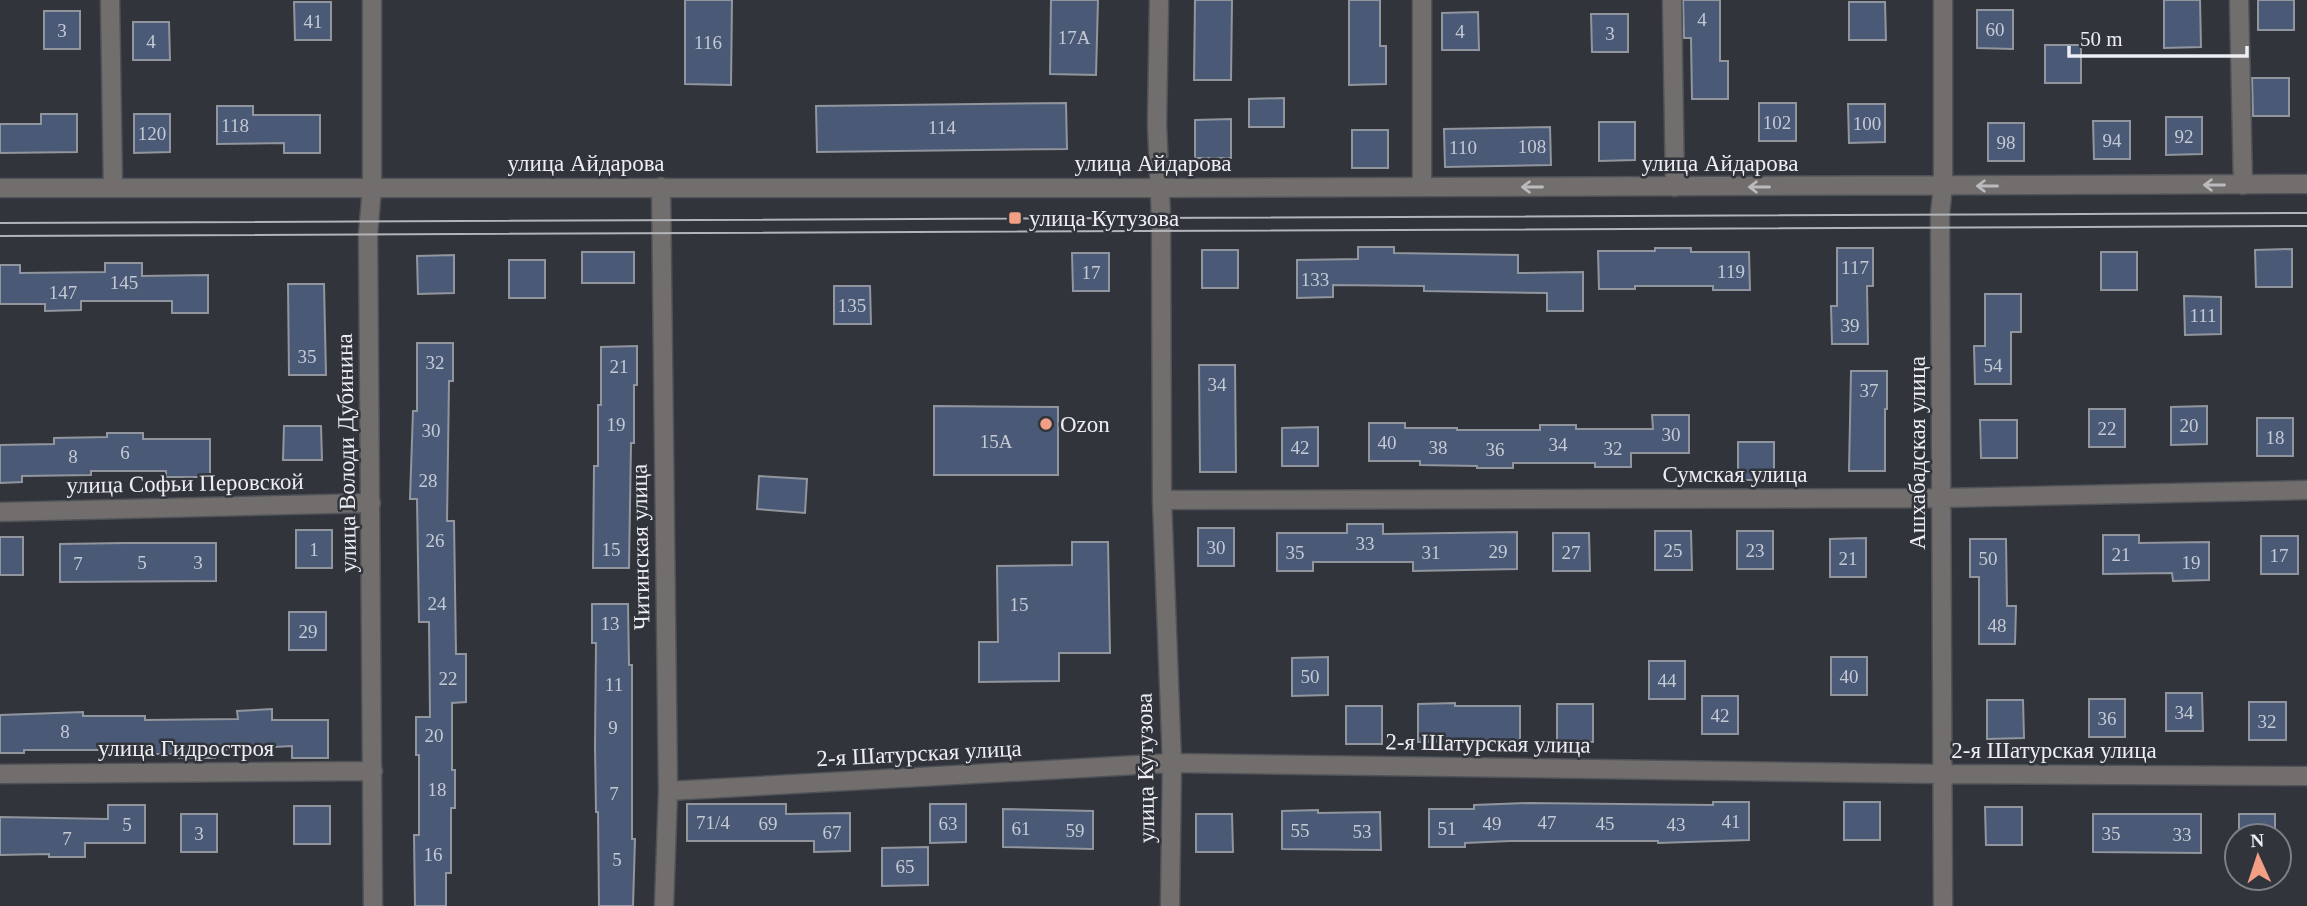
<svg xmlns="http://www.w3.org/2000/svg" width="2307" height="906" viewBox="0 0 2307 906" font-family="'Times New Roman',serif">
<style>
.building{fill:#4a5a76;stroke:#91959d;stroke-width:2}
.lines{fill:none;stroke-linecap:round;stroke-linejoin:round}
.minor-casing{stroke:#4f5358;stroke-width:21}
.minor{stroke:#726e6d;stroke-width:18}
.tram{stroke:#b1b4b9;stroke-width:2}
.oneway{stroke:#bbbbbd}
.poi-dot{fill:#f39f86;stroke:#31353b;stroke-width:2.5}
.labels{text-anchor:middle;stroke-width:5;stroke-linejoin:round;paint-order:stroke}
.number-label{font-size:19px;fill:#c4c9d4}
.street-label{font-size:23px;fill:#eceef3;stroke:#31353b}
.poi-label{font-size:23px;fill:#eceef3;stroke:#31353b;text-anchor:start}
</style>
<rect width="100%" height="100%" fill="#31353b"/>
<!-- building -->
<path class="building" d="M685,0H732L731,85L685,84Z
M1051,0H1098L1096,75L1050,74Z
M1195,0H1232L1231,80H1194Z
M1349,0H1380V46H1386V84L1349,85Z
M1683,0H1720V61H1728V99H1692L1691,38H1684Z
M2164,0H2200L2201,47L2164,48Z
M2258,0H2294V30H2258Z
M294,2H331V40H295Z
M1849,2H1885L1886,40H1849Z
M1977,10H2013V49L1977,48Z
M44,11H80V49H44Z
M1478,12L1479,50H1442V13Z
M1591,14H1628V52H1592Z
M133,22H169L170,60H133Z
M2045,45H2081V83H2045Z
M2252,78H2289V116H2253Z
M1284,98V127H1249V99Z
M1066,103L1067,149L817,152L816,106Z
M1759,103H1796V141H1759Z
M1848,104H1885V142L1849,143Z
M217,106H253V115H320V153H284V143L217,144Z
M41,114H77V152L0,153V124H41Z
M134,114H170V152L134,153Z
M2166,117H2202V154L2166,155Z
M1231,119V158H1195V120Z
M2093,121H2130V159H2094Z
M1599,122H1635V160L1599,161Z
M1988,123H2024V161H1988Z
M1550,127L1551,165L1445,167L1444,129Z
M1352,130H1388V168H1352Z
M1358,247H1394V253L1518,255V273L1583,272V311H1547V293L1424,291V286L1333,285V297L1297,298V260L1358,259Z
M1655,248H1691V252H1749L1750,290H1713V286H1635V289H1599L1598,251H1655Z
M1837,248H1873V286H1867L1868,344H1832L1831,306H1837Z
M2292,249V287H2256L2255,250Z
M1202,250H1238V288H1202Z
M582,252H634V283H582Z
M2101,252H2137V290H2101Z
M1072,253H1109V291H1073Z
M454,255V293L418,294L417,256Z
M509,260H545V298H509Z
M105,263H142V276L208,275V313H172V301H81V310L45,311V304H0V265H20V273L105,272Z
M288,284H324L326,375H289Z
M834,286H870L871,324H834Z
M1985,294H2021V332H2011V384H1975L1974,346H1985Z
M2184,296L2221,297V334L2185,335Z
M417,343H453V381H449L447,521H454L456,654H466V702L452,703V770H455V808H451V873H446V906H415L414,835H419V755H416V717H430L429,622H419L417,499H410L413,411H417Z
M637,346V385H634V443H631L629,568H593L594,466H598V405H601V347Z
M1199,365H1235L1236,472H1200Z
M1851,371H1887V409H1885V471H1849Z
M934,406L1058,407V475H934Z
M2207,406V444L2171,445V407Z
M2089,409H2125V447H2089Z
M1652,415H1689V453H1631V467H1595V463H1513V468H1477V466L1420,465V461H1369V423H1405V428H1457V430H1540V425H1576V429H1653Z
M2257,418H2293V456H2257Z
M1980,420H2017V458H1981Z
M284,426H321L322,460H283Z
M1318,427V466H1282V428Z
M107,433H143V439H210V477H166V471H91V475L22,476V482L0,483V445L54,444V438L107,437Z
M1738,442H1774V480H1738Z
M759,476L807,479L805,513L757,509Z
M1347,524H1383V534L1517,532V569L1413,571V562H1313V571H1277V533H1347Z
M1198,528H1234V566H1198Z
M296,530H332V568H296Z
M1655,531H1691L1692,570H1655Z
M1737,531H1773V569H1737Z
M1553,533H1589L1590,571H1553Z
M2103,535H2139V543L2209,542V580L2173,581L2172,573L2103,574Z
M2261,536H2298V574H2261Z
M0,537H23V575H0Z
M1866,538V577H1830V539Z
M1970,539H2006L2007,606H2016L2015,644H1979V577H1970Z
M1072,542H1108L1110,653H1059V681L979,682V642H998L997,566L1072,565Z
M124,543H216V581L60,582V544Z
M592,604H628L629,665H632V839H635L633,906H599L598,812H596L595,746L596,643H592Z
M289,612H326V650H289Z
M1328,657V695L1292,696V658Z
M1831,657H1867V695H1831Z
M1649,661H1685V699H1649Z
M2166,693H2202L2203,731H2166Z
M1702,696H1738V734H1702Z
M2089,699H2125V737H2089Z
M1987,700H2023L2024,738L1987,739Z
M2249,702H2286V740H2249Z
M1455,703V706H1520V744H1484V741L1418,742V704Z
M1557,704H1593V742H1557Z
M1346,706H1382V744H1346Z
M272,709V720H328V758H292V746L215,750V758H179V754H109V750H24V753H0V715L83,712V716H145V720L238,719L237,711Z
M1713,802H1749V840L1658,843V841H1510L1465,843V847H1429V809H1474V805L1529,803L1713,805Z
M1844,802H1880V840H1844Z
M687,804H786V814L850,813V851L814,852V841H687Z
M930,804H966V842L930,843Z
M108,805H145V843H85V857H49V854L0,855V817L108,819Z
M294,806H330V844H294Z
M1985,807H2022V845H1986Z
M1003,809L1093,811V849L1003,847Z
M1318,810V813L1380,812L1381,850L1282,849V811Z
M181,814H217V852H181Z
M1196,814H1232L1233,852H1196Z
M2093,814H2201V853L2093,852Z
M2239,814H2275V836H2239Z
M928,847V885L882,886V848Z"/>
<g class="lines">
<defs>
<path id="minor" d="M110,0L113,188
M372,0V188L368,234L373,906
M1159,0L1157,124L1161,218L1162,500L1172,763L1170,906
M1672,0L1675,187
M1943,0V186L1940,214L1943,906
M2239,0L2243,185
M661,187L668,791L664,906
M1422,187V0
M0,188H1160L2307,184
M1162,500L1942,498L2307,490
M0,512L371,503
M0,774L373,771
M668,791L1172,763L1943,774L2307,776"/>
</defs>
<!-- minor casing -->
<use href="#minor" class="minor-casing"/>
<!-- minor -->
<use href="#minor" class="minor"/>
<!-- tram -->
<path class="tram" d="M0,223L2307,213
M0,236L2307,226"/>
</g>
<!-- one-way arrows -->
<defs><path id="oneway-shaft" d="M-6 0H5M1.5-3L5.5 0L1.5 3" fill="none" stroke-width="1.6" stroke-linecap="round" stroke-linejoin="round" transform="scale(1.75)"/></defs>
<g class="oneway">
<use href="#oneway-shaft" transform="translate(2214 185) rotate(180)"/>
<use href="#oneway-shaft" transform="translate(1987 186) rotate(180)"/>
<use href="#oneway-shaft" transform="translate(1532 187) rotate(-180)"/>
<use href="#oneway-shaft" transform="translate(1759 187) rotate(180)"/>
</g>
<!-- markers -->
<g class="poi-dot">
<rect x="1008" y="211" width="14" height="14" rx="3.5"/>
<circle cx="1046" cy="424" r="7"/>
</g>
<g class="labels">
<!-- number labels -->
<g class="number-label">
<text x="1702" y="26">4</text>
<text x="313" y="28">41</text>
<text x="1995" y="36">60</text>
<text x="62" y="37">3</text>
<text x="1460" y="38">4</text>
<text x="1610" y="40">3</text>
<text x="1074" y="44">17А</text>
<text x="151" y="48">4</text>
<text x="708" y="49">116</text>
<text x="1777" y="129">102</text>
<text x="1867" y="130">100</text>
<text x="235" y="132">118</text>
<text x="942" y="134">114</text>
<text x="152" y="140">120</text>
<text x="2184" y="143">92</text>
<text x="2112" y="147">94</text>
<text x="2006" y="149">98</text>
<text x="1532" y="153">108</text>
<text x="1463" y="154">110</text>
<text x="1855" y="274">117</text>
<text x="1731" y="278">119</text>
<text x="1091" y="279">17</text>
<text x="1315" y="286">133</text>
<text x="124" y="289">145</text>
<text x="63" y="299">147</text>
<text x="852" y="312">135</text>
<text x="2203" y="322">111</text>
<text x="1850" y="332">39</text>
<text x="307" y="363">35</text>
<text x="435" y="369">32</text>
<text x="1993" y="372">54</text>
<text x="619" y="373">21</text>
<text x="1217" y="391">34</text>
<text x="1869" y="397">37</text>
<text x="616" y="431">19</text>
<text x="2189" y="432">20</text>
<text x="2107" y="435">22</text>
<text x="431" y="437">30</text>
<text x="1671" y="441">30</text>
<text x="2275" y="444">18</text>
<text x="996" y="448">15А</text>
<text x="1387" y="449">40</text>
<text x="1558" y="451">34</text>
<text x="1300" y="454">42</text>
<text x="1438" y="454">38</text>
<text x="1613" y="455">32</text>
<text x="1495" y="456">36</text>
<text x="125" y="459">6</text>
<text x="73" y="463">8</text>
<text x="428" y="487">28</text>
<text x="435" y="547">26</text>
<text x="1365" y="550">33</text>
<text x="1216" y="554">30</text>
<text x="314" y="556">1</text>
<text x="611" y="556">15</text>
<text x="1673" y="557">25</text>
<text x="1755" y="557">23</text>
<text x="1498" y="558">29</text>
<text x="1295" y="559">35</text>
<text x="1431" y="559">31</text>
<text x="1571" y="559">27</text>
<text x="2121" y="561">21</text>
<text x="2279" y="562">17</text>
<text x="1848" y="565">21</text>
<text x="1988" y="565">50</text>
<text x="142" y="569">5</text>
<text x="198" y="569">3</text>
<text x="2191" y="569">19</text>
<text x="78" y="570">7</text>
<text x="437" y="610">24</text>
<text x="1019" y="611">15</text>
<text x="610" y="630">13</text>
<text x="1997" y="632">48</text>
<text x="308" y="638">29</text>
<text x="1310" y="683">50</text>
<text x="1849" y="683">40</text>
<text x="448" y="685">22</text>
<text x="1667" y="687">44</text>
<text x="614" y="691">11</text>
<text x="2184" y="719">34</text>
<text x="1720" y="722">42</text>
<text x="2107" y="725">36</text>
<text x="2267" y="728">32</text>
<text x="613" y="734">9</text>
<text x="65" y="738">8</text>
<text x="434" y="742">20</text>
<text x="437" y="796">18</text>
<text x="614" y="800">7</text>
<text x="1731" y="828">41</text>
<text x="713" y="829">71/4</text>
<text x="1547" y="829">47</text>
<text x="768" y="830">69</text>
<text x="948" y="830">63</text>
<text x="1492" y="830">49</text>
<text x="1605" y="830">45</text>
<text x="127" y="831">5</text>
<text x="1676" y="831">43</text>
<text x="1021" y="835">61</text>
<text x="1447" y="835">51</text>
<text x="1075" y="837">59</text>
<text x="1300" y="837">55</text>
<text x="1362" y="838">53</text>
<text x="832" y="839">67</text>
<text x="199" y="840">3</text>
<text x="2111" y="840">35</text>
<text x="2182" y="841">33</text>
<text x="67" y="845">7</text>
<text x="433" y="861">16</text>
<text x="617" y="866">5</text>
<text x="905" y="873">65</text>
</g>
<!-- street labels -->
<g class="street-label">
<text x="586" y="171">улица Айдарова</text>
<text x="1153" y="171">улица Айдарова</text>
<text x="1720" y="171">улица Айдарова</text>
<text transform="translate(346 453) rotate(-91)" y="8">улица Володи Дубинина</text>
<text transform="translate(1917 453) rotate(-90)" y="8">Ашхабадская улица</text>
<text x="1735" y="482">Сумская улица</text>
<text transform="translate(185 483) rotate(-1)" y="8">улица Софьи Перовской</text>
<text transform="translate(640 547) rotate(-91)" y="8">Читинская улица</text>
<text transform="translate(1488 743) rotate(1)" y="8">2-я Шатурская улица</text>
<text x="186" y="756">улица Гидростроя</text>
<text x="2054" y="758">2-я Шатурская улица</text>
<text transform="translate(919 753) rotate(-3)" y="8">2-я Шатурская улица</text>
<text transform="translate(1145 768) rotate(-91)" y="8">улица Кутузова</text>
</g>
<!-- poi labels -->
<g class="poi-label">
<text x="1029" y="226">улица Кутузова</text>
<text x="1060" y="432">Ozon</text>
</g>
</g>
<!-- north arrow -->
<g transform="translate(2258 857) rotate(357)"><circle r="33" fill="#31353b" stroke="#7c7f85" stroke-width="2"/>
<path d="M0-5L12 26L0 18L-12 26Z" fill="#f39f86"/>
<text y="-10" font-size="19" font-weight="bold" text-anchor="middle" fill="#eceef3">N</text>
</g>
<!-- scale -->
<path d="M2069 46v10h178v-10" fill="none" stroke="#eceef3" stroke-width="3.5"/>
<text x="2080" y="46" font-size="21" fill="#eceef3" stroke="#31353b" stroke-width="5" paint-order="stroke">50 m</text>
</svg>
